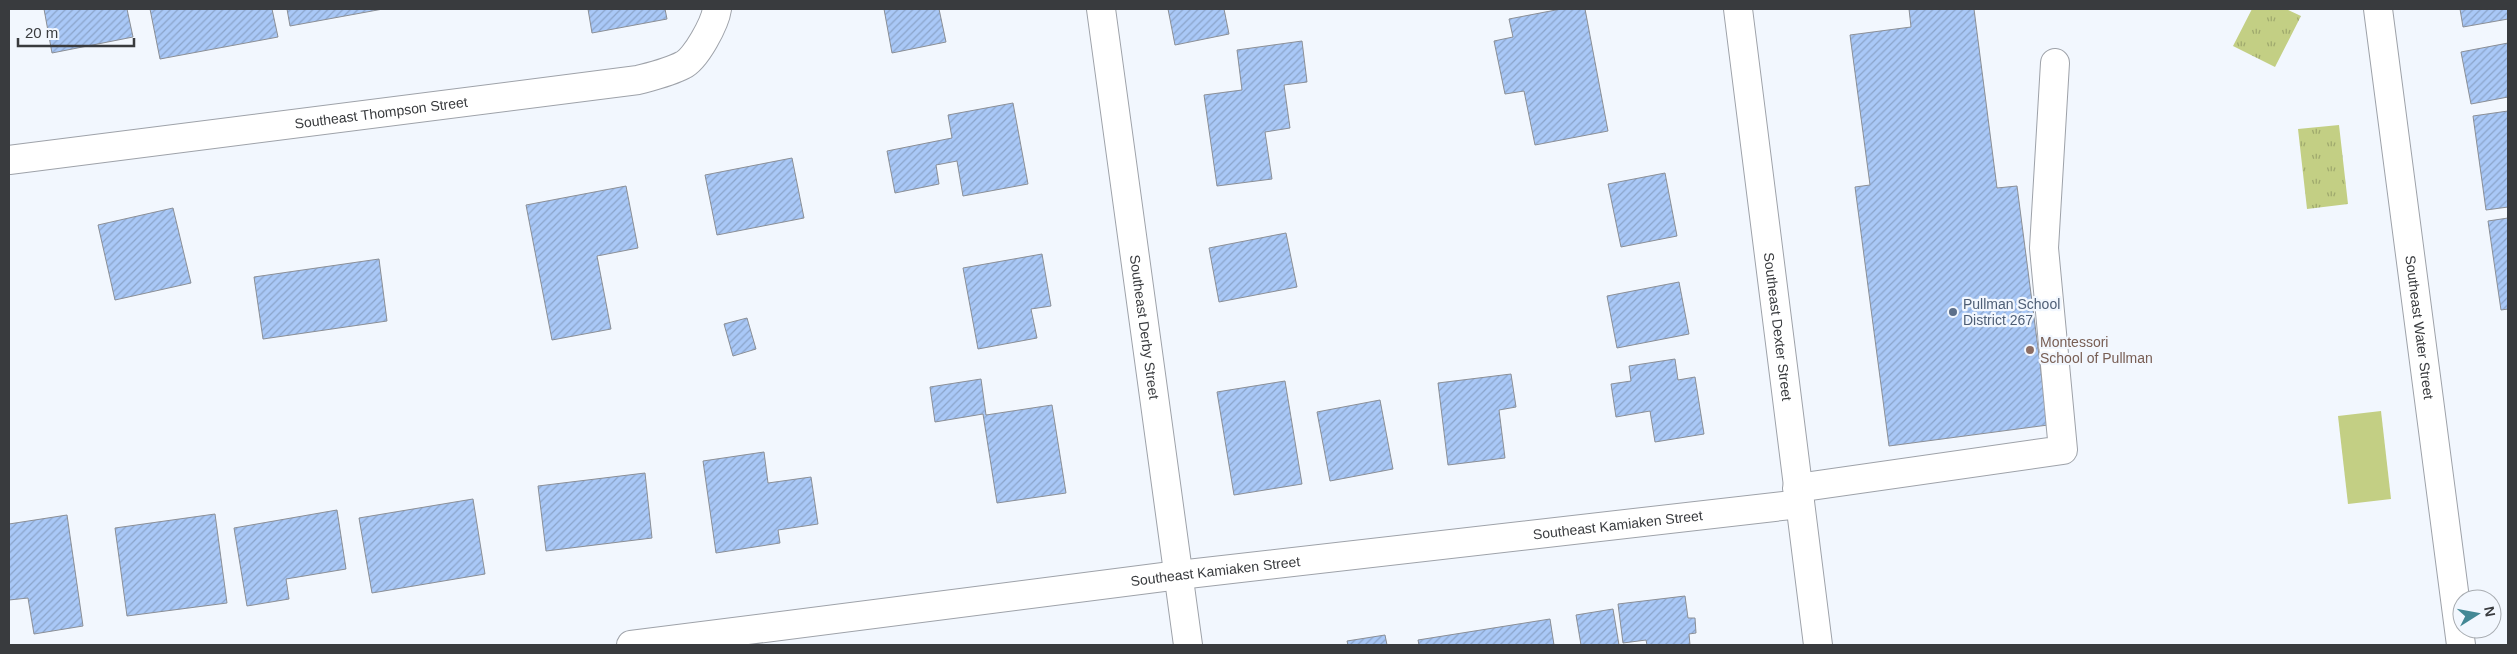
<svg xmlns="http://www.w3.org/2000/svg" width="2517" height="654" viewBox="0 0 2517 654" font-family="Arial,sans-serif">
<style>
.park{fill:url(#park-tufts)}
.garden{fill:#c3cf84}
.building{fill:url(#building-hatch);stroke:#8b8f96}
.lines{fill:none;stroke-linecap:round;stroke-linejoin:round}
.minor-casing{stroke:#9ea2a9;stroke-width:30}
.minor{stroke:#fff;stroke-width:28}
.service-dot{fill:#5c6f8a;stroke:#f2f7fe;stroke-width:2}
.education-dot{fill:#8d6e63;stroke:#f2f7fe;stroke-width:2}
.labels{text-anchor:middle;stroke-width:4.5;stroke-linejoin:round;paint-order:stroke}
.street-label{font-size:14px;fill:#393b3e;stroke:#f2f7fe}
.service-label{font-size:14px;fill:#4e5e75;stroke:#f2f7fe;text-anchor:start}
.education-label{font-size:14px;fill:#785e54;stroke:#f2f7fe;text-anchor:start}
</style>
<defs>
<pattern id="park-tufts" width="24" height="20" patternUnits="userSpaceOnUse" patternTransform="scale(1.25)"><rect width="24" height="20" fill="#c3cf84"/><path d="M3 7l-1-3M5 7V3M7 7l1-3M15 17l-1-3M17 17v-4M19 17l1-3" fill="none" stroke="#9fa96d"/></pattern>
<pattern id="building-hatch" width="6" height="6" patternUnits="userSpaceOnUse" patternTransform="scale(1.25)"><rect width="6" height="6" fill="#a9c8f7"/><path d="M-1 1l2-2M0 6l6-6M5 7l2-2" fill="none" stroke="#8ba4c9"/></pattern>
</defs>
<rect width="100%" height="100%" fill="#f2f7fe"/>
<!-- park -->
<path class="park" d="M2252,9H2286L2301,16L2275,67L2233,46Z
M2339,125L2348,204L2307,209L2298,129Z"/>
<!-- garden -->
<path class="garden" d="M2381,411L2391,499L2348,504L2338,416Z"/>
<!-- building -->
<path class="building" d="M44,9H127L133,37L52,53Z
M150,9H272L278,37L160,59Z
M287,9H383L290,26Z
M588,9H665L667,19L592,33Z
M884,9H939L946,42L892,53Z
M1168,9H1224L1229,34L1175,45Z
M1561,9H1585L1608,131L1535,145L1524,91L1505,94L1494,41L1513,37L1509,19Z
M1909,9H1974L1997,188L2017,186L2048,425L1889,446L1855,187L1870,185L1850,35L1911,27Z
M2460,9H2508V19L2463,27Z
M1302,41L1307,82L1284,85L1290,128L1265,132L1272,179L1217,186L1204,95L1242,90L1237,50Z
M2508,43V97L2471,104L2461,52Z
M1013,103L1028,184L963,196L957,161L936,165L939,184L895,193L887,151L952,138L948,115Z
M2508,111V207L2486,210L2473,116Z
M792,158L804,218L717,235L705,175Z
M1665,173L1677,236L1621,247L1608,184Z
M626,186L638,248L597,256L611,329L552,340L526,205Z
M173,208L191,283L115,300L98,225Z
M2508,218V309L2501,310L2488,221Z
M1286,233L1297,287L1219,302L1209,248Z
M1042,254L1051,306L1031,309L1037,338L978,349L963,268Z
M379,259L387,321L263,339L254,277Z
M1679,282L1689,334L1617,348L1607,296Z
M747,318L756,349L733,356L724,324Z
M1675,359L1678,380L1695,377L1704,434L1655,442L1650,411L1616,417L1611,384L1631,381L1629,366Z
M1511,374L1516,407L1499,410L1505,458L1448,465L1438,383Z
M981,379L986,415L1052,405L1066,493L997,503L983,414L935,422L930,387Z
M1285,381L1302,484L1234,495L1217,392Z
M1380,400L1393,469L1330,481L1317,412Z
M764,452L768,483L811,477L818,524L778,530L780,543L716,553L703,461Z
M645,473L652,538L546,551L538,486Z
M473,499L485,574L372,593L359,518Z
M337,510L346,569L286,579L289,599L247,606L234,528Z
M215,514L227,603L127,616L115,528Z
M67,515L83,626L34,634L28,598L9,600V524Z
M1685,596L1688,618H1695L1696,633L1689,634L1690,645H1647L1646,640L1623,643L1618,604Z
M1613,609L1619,645H1581L1576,615Z
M1550,619L1554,645H1419L1418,640Z
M1385,635L1387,645H1348L1347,641Z"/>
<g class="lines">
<defs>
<g id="minor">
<path id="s1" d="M1101,9L1188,645"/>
<path id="s2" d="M1738,9L1818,645"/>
<path id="s3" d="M2378,9L2461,645"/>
<path id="s4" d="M9,160L638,80C653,76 670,72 683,65C696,59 715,23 717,9"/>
<path d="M1797,488L2063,450L2044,248L2055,63"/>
<path id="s5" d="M631,645L1179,575L1800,504"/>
</g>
</defs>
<!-- minor casing -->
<use href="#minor" class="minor-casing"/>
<!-- minor -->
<use href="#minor" class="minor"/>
</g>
<!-- markers -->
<circle class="service-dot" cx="1953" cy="312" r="5"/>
<circle class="education-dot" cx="2030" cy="350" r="5"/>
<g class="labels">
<!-- street labels -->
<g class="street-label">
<text dy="5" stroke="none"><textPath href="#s4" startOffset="375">Southeast Thompson Street</textPath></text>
<text dy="5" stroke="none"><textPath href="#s1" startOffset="321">Southeast Derby Street</textPath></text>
<text dy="5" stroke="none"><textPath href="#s2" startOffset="320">Southeast Dexter Street</textPath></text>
<text dy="5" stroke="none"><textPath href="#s3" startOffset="321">Southeast Water Street</textPath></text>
<text dy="5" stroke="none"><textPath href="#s5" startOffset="994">Southeast Kamiaken Street</textPath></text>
<text dy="5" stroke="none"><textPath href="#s5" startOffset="589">Southeast Kamiaken Street</textPath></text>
</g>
<!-- service labels -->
<g class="service-label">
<text x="1963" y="309">Pullman School<tspan x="1963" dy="16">District 267</tspan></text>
</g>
<!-- education labels -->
<g class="education-label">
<text x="2040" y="347">Montessori<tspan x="2040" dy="16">School of Pullman</tspan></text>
</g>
</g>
<!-- border -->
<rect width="2517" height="654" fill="none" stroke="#393b3e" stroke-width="20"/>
<!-- north arrow -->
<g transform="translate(2477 614) rotate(79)"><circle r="24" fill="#f2f7fe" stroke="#a8acb1"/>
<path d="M0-4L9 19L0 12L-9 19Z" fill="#438895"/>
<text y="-8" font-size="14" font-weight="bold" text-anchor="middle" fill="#393b3e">N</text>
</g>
<!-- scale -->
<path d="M18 38v8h116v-8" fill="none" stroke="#393b3e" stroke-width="2.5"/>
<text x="25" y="38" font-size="15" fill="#393b3e" stroke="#f2f7fe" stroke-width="4" paint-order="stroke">20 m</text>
</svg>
